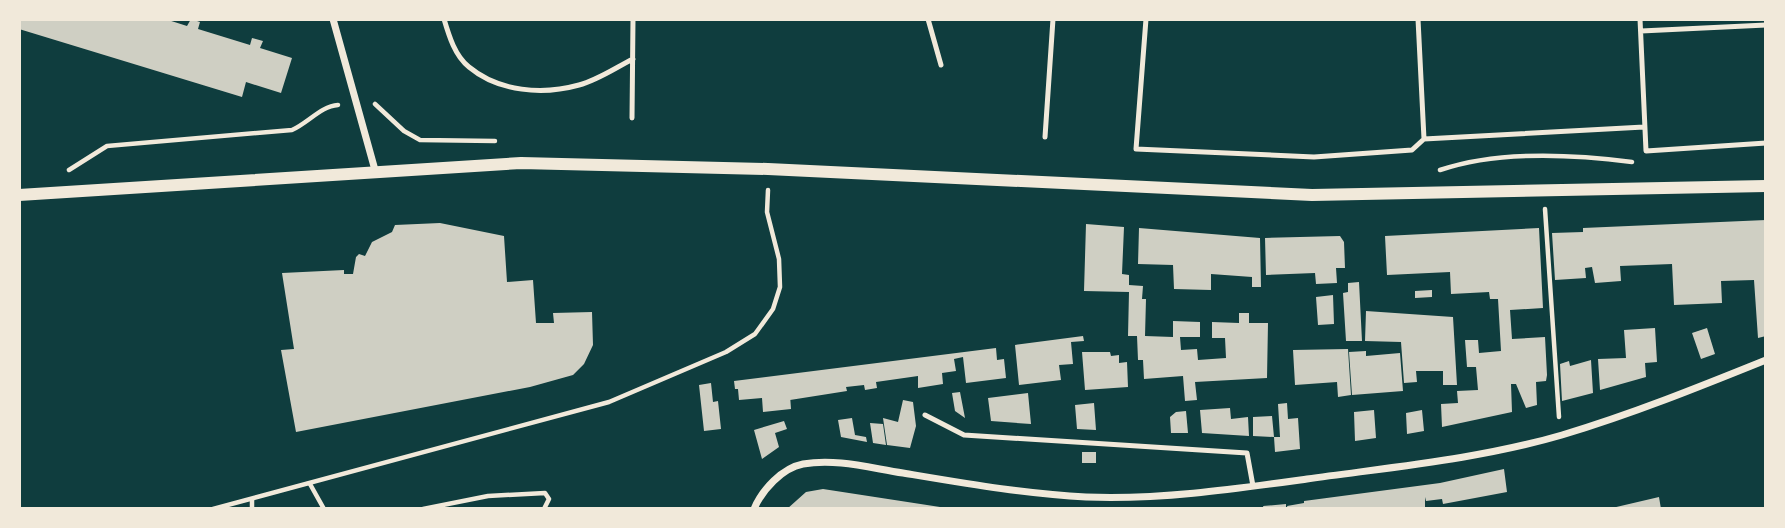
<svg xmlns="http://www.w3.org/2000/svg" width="1785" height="528" viewBox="0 0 1785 528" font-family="'Nunito Sans',sans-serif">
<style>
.building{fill:#cfcfc3}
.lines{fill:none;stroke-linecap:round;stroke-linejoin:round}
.path{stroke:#f1e9da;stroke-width:4.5}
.service{stroke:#f1e9da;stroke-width:5}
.minor{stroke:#f1e9da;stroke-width:7}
.tertiary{stroke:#f1e9da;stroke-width:12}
</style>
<rect width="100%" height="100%" fill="#0f3d3e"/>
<!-- building -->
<path class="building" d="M19,19H165L187,26L191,19L200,22L198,29L250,45L252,38L263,41L260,48L292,58L281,93L246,82L242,97L19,29Z
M1766,220V336L1758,338L1754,280L1721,281L1722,303L1674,305L1672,264L1620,266L1621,281L1595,283L1592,267L1585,268L1586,278L1555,280L1552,233L1583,232V228Z
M440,223L504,236L507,282L533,280L536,323H554L553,313L592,312L593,345L584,364L573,375L530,387L296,432L281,350L294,349L282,273L344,270V274H353L356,257L359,254L365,256L372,242L392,232L395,225Z
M1086,224L1124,227L1122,274L1129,275V285L1143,286L1142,299H1146L1145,336L1173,337V321L1200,322V337H1180L1181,350L1197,349L1198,360L1226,358L1225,338H1212V322L1239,323V313H1249V323H1268L1267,378L1195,382L1197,400L1185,401L1183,376L1144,379L1143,360H1138L1137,336H1128L1129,292L1084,291Z
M1139,228L1260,238L1261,287H1252V277L1211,274V290L1174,289L1173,265L1138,264Z
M1539,228L1543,308L1510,310L1512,339L1545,337L1547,375L1546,381L1536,382L1537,405L1526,408L1516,384H1511L1512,412L1442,427L1441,404L1458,403L1457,391L1478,390L1476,367H1467L1465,340H1478L1479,353L1501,351L1498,299H1490L1489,292L1451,294L1450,272L1387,275L1385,236Z
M1340,236L1344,242L1345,268H1336L1337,283L1316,284L1315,273L1266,275L1265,238Z
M1359,282L1362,341H1346L1343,293L1348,292V283Z
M1432,290V297L1415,298V291Z
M1333,295L1334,324L1318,325L1316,297Z
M1366,311L1453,317L1457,385H1443V371H1416L1417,382L1404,383L1401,342L1365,341Z
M1655,328L1657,362L1645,363L1646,377L1600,390L1598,359L1626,358L1624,330Z
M1707,328L1715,354L1701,359L1692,333Z
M1083,336L1084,341L1071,342L1073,364L1059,365L1061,380L1019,385L1015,345Z
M996,348L997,360L1004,359L1006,378L966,383L963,357L954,359L956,371L942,373L943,384L918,388V376L876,382L877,388L865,390L864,385L846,387L847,391L790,400V395L791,409L763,412L762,398L739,400L738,389H735L734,381Z
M1348,349L1351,395L1338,397L1337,382L1295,385L1293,350Z
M1366,351V356L1400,353L1403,391L1352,395L1349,352Z
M1082,352H1110L1111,356L1119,355V363L1127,362L1128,387L1085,390Z
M1591,360L1593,393L1562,401L1560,364L1569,361L1570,366Z
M711,383L713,402L718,401L721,429L704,431L699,385Z
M960,392L965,418L955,411L952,393Z
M1028,393L1031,424L991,421L988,398Z
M903,400L913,402L916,426L910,448L887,445L883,418L898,422Z
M1094,403L1096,430L1077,429L1075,405Z
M1287,403L1288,419L1298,418L1300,449L1275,452L1274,437H1280L1278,404Z
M1230,408L1231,419L1248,417L1249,436L1202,433L1200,410Z
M1374,410L1376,438L1355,441L1354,412Z
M1422,410L1424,431L1407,434L1406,413Z
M1186,411L1188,433H1171L1170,417L1176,412Z
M1272,416L1274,437L1253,436V417Z
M852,418L855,435L866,437L867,442L841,437L838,420Z
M784,421L787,429L775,433L779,447L762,459L754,430Z
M870,423L883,424L886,445L873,443Z
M1082,452H1096V463H1082Z
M1504,469L1507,492L1443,504L1442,499L1426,501L1425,497V509H1288L1287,506L1304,503V501L1440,483Z
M823,489L940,507V509H787L806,492Z
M1659,497L1661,509H1612V508Z
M1286,504V509H1264L1263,506Z"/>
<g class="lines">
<!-- path -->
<path class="path" d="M375,104L404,131L420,140L495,141
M69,170L107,146L292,130C308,123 321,106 338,105
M1440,170C1499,150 1571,154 1632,162
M1545,209L1559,417
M310,484L324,509
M213,509L609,402L726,352L755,334L773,309L780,287L779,259L767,212L768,190
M252,509V500
M423,509L488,496L545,493L549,499L544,509"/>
<!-- service -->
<path class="service" d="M444,19C449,36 455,56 469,67C499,92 543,95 579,85C598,80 615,68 633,59
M928,19L941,65
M1146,19L1136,149L1314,157L1412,150L1424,139L1418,19
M1640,19L1646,151L1766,143
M1641,31L1766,25
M632,118L633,19
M1045,137L1053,19
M1424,139L1644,127
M925,415L964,435L1247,453L1253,486"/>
<!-- minor -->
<path class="minor" d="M333,19L375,170
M754,509C762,490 782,468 803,464C836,458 870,468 903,473C963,483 1025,494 1086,497C1159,500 1235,489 1307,479C1392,467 1480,459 1562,435C1632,414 1699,387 1766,360"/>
<!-- tertiary -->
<path class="tertiary" d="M19,195L521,163L768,169L1312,195L1766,186"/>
</g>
<!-- border -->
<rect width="1785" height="528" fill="none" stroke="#f1e9da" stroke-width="42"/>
</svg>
